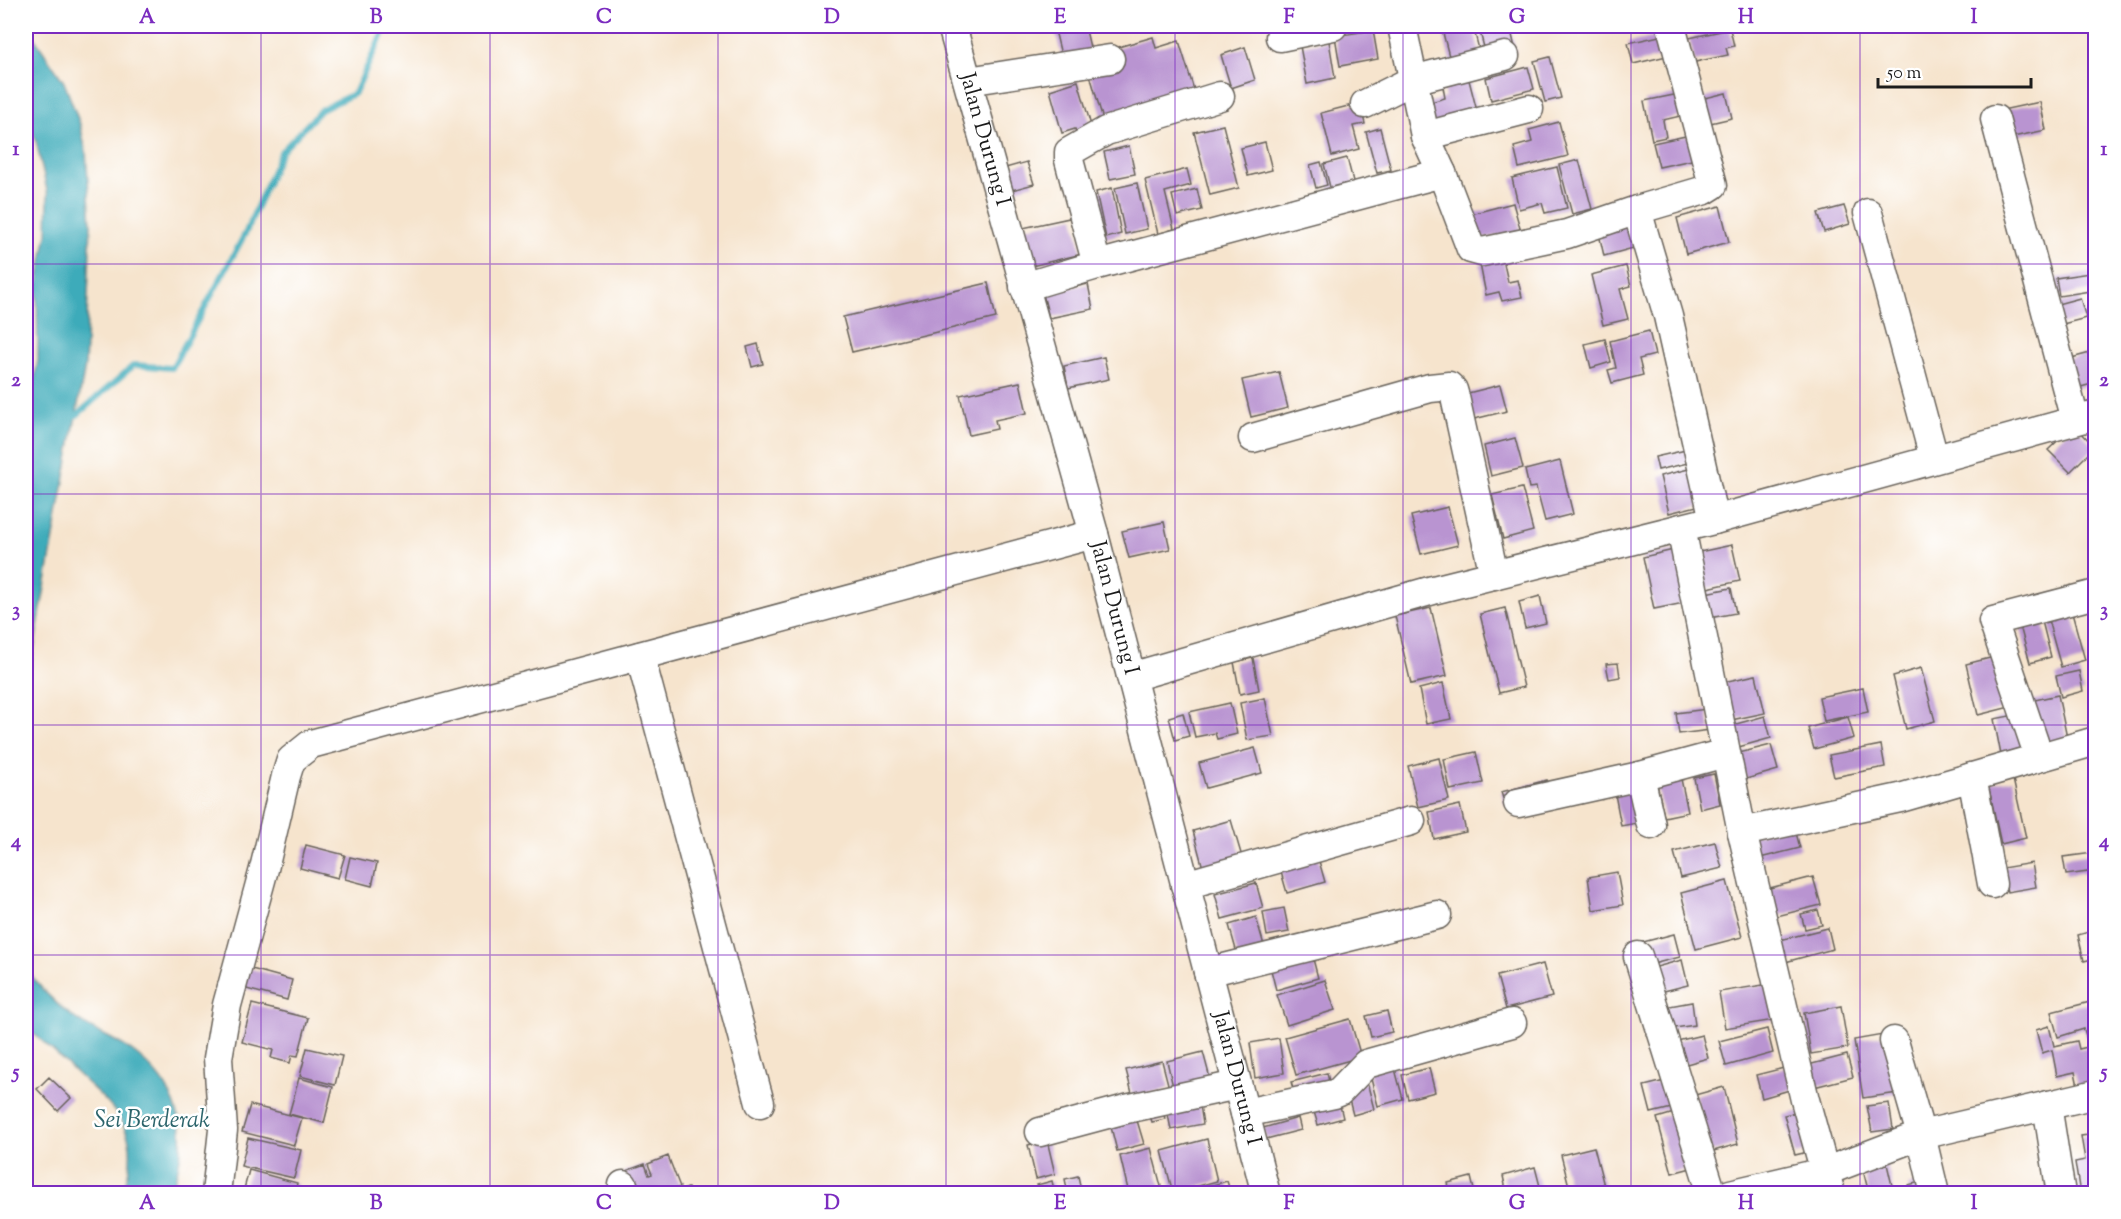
<svg xmlns="http://www.w3.org/2000/svg" width="2121" height="1219" viewBox="0 0 2121 1219" font-family="'Sorts Mill Goudy',serif">
<rect width="100%" height="100%" fill="#fff"/>
<filter id="ink" filterUnits="userSpaceOnUse"><feTurbulence type="fractalNoise" baseFrequency=".0167" numOctaves="2"/><feDisplacementMap in="SourceGraphic" scale="12" xChannelSelector="R" yChannelSelector="G"/><feConvolveMatrix kernelMatrix="1 2 1 2 8 2 1 2 1" color-interpolation-filters="sRGB"/></filter>
<filter id="wash" filterUnits="userSpaceOnUse"><feTurbulence type="fractalNoise" baseFrequency=".008" numOctaves="4" result="noise"/><feDisplacementMap in="SourceGraphic" scale="24" xChannelSelector="R" yChannelSelector="G"/><feGaussianBlur stdDeviation="1.35" result="paint"/><feColorMatrix in="noise" values="0 0 0 0 0 0 0 0 0 0 0 0 0 0 0 0 0 1.4 0 .05"/><feComposite in="paint" operator="in"/></filter>
<g filter="url(#wash)">
<rect width="100%" height="100%" fill="#f6e4cd"/>
<path fill="#3cabba" stroke="#2c646b" stroke-width="1.5" d="M 26,26 L 64,82 L 80,124 L 86,151 L 91,224 L 85,366 L 26,692 L 26,427 L 38,360 L 37,288 L 47,234 L 48,195 L 36,141 L 26,114 Z
M 26,968 C 38,986 56,1004 73,1017 C 91,1030 111,1037 129,1049 C 180,1086 194,1135 170,1193 L 122,1193 C 142,1142 125,1117 87,1083 C 71,1068 55,1053 39,1038 L 26,1029 Z"/>
<g fill="none" stroke-linecap="round" stroke-linejoin="round">
<path stroke="#3cabba" stroke-width="6" d="M 70,417 L 77,415 L 134,365 L 172,368 L 246,232 L 281,152 L 321,110 L 355,93 L 386,26"/>
</g>
<g id="blocks">
<path fill="#b994d1" d="M 1054,26 L 1085,26 L 1092,56 L 1063,63 Z
M 1473,26 L 1482,61 L 1452,68 L 1443,33 Z
M 1490,26 L 1510,26 L 1516,52 L 1487,59 L 1479,28 Z
M 1730,29 L 1734,46 L 1726,48 L 1728,55 L 1695,62 L 1689,38 Z
M 1373,30 L 1378,59 L 1340,66 L 1335,36 Z
M 1673,33 L 1671,55 L 1633,64 L 1628,43 Z
M 1153,37 L 1156,48 L 1179,41 L 1195,93 L 1106,130 L 1088,68 L 1115,48 Z
M 1329,41 L 1335,78 L 1307,84 L 1300,46 Z
M 1245,47 L 1255,80 L 1231,88 L 1221,55 Z
M 1550,57 L 1561,98 L 1545,102 L 1534,61 Z
M 1528,67 L 1534,89 L 1491,100 L 1486,78 Z
M 1469,80 L 1479,119 L 1431,131 L 1424,104 L 1445,98 L 1443,87 Z
M 1078,81 L 1094,136 L 1079,141 L 1075,129 L 1062,133 L 1050,90 Z
M 1684,93 L 1689,114 L 1663,120 L 1666,137 L 1652,140 L 1644,101 Z
M 1726,93 L 1732,118 L 1706,124 L 1701,99 Z
M 2040,102 L 2046,130 L 2008,138 L 2002,110 Z
M 1360,103 L 1365,124 L 1353,126 L 1359,149 L 1332,156 L 1321,113 Z
M 1559,122 L 1568,156 L 1519,168 L 1514,147 L 1532,142 L 1529,130 Z
M 1223,125 L 1239,188 L 1210,195 L 1194,132 Z
M 1380,128 L 1391,170 L 1377,173 L 1366,132 Z
M 1695,134 L 1701,158 L 1659,167 L 1653,143 Z
M 1265,142 L 1272,170 L 1248,176 L 1241,148 Z
M 1129,146 L 1135,174 L 1110,179 L 1104,152 Z
M 1347,158 L 1354,185 L 1331,191 L 1324,164 Z
M 1579,160 L 1592,209 L 1572,214 L 1559,165 Z
M 1027,162 L 1034,184 L 1008,191 L 1002,169 Z
M 1321,162 L 1327,185 L 1316,188 L 1310,165 Z
M 1557,167 L 1567,208 L 1545,213 L 1542,203 L 1519,209 L 1512,178 Z
M 1187,169 L 1191,185 L 1165,192 L 1174,229 L 1158,234 L 1145,180 Z
M 1137,183 L 1147,229 L 1125,234 L 1115,188 Z
M 1112,188 L 1121,234 L 1106,238 L 1096,192 Z
M 1197,189 L 1202,210 L 1177,216 L 1172,195 Z
M 1513,203 L 1521,232 L 1474,240 L 1467,215 Z
M 1720,206 L 1729,242 L 1686,254 L 1677,218 Z
M 1844,206 L 1850,224 L 1824,232 L 1818,213 Z
M 1074,217 L 1082,254 L 1027,267 L 1018,229 Z
M 1597,225 L 1632,227 L 1637,247 L 1604,256 Z
M 1503,259 L 1508,282 L 1518,280 L 1522,297 L 1502,301 L 1499,292 L 1486,295 L 1480,264 Z
M 1626,266 L 1631,286 L 1620,289 L 1628,319 L 1603,325 L 1591,275 Z
M 2096,272 L 2096,290 L 2059,296 L 2056,278 Z
M 988,283 L 996,318 L 852,352 L 843,317 Z
M 1088,284 L 1093,309 L 1049,318 L 1043,294 Z
M 2080,298 L 2086,318 L 2055,326 L 2050,306 Z
M 1649,331 L 1655,355 L 1639,359 L 1643,375 L 1612,383 L 1608,370 L 1616,368 L 1610,341 Z
M 1605,339 L 1611,362 L 1591,368 L 1585,344 Z
M 758,344 L 763,364 L 752,367 L 747,347 Z
M 2090,353 L 2096,374 L 2096,383 L 2073,389 L 2064,360 Z
M 1104,357 L 1109,379 L 1068,388 L 1064,366 Z
M 1279,372 L 1288,408 L 1251,417 L 1242,380 Z
M 1020,382 L 1027,413 L 995,420 L 997,429 L 969,435 L 960,395 Z
M 1500,385 L 1507,411 L 1474,419 L 1468,393 Z
M 2074,425 L 2095,447 L 2070,472 L 2048,450 Z
M 1515,438 L 1523,468 L 1491,476 L 1484,446 Z
M 1686,450 L 1688,463 L 1658,470 L 1655,457 Z
M 1560,461 L 1573,514 L 1545,521 L 1536,487 L 1529,488 L 1525,470 Z
M 1693,468 L 1701,505 L 1669,513 L 1660,476 Z
M 1522,488 L 1533,531 L 1503,539 L 1492,495 Z
M 1448,507 L 1458,545 L 1421,554 L 1411,516 Z
M 1164,522 L 1170,549 L 1129,558 L 1122,531 Z
M 1732,545 L 1740,581 L 1698,590 L 1690,554 Z
M 1678,549 L 1689,602 L 1654,609 L 1643,557 Z
M 1731,588 L 1736,613 L 1704,619 L 1700,594 Z
M 1540,596 L 1546,623 L 1525,628 L 1519,602 Z
M 1431,608 L 1447,676 L 1411,684 L 1395,616 Z
M 1505,608 L 1524,687 L 1499,693 L 1480,614 Z
M 2072,613 L 2085,660 L 2061,667 L 2048,620 Z
M 2042,621 L 2051,657 L 2030,663 L 2020,626 Z
M 1998,656 L 2010,707 L 1978,715 L 1966,664 Z
M 1253,658 L 1259,690 L 1240,694 L 1234,662 Z
M 1618,663 L 1620,677 L 1609,679 L 1606,664 Z
M 1921,668 L 1935,721 L 1906,729 L 1893,676 Z
M 2079,671 L 2083,691 L 2061,697 L 2056,676 Z
M 1756,675 L 1765,713 L 1731,720 L 1723,682 Z
M 1443,683 L 1451,719 L 1426,724 L 1419,689 Z
M 1863,688 L 1868,712 L 1824,721 L 1819,697 Z
M 2058,695 L 2067,738 L 2039,744 L 2030,701 Z
M 1265,698 L 1273,736 L 1247,740 L 1240,703 Z
M 1230,703 L 1237,734 L 1217,739 L 1215,733 L 1195,737 L 1189,712 Z
M 1707,709 L 1710,730 L 1679,734 L 1676,713 Z
M 1183,713 L 1189,736 L 1175,740 L 1169,717 Z
M 2020,714 L 2028,749 L 2001,755 L 1994,719 Z
M 1765,716 L 1771,738 L 1735,748 L 1729,726 Z
M 1848,717 L 1854,738 L 1814,749 L 1808,728 Z
M 1771,745 L 1778,770 L 1746,779 L 1739,753 Z
M 1881,745 L 1885,767 L 1834,777 L 1829,755 Z
M 1255,748 L 1262,773 L 1206,788 L 1199,763 Z
M 1476,752 L 1483,783 L 1450,790 L 1444,759 Z
M 1439,758 L 1449,800 L 1418,807 L 1408,766 Z
M 1714,774 L 1720,804 L 1700,809 L 1694,778 Z
M 1681,779 L 1688,812 L 1664,817 L 1657,784 Z
M 2013,779 L 2026,838 L 2001,844 L 1988,784 Z
M 1547,780 L 1550,793 L 1505,805 L 1501,792 Z
M 1641,789 L 1648,821 L 1621,826 L 1615,794 Z
M 1460,805 L 1466,832 L 1434,839 L 1429,812 Z
M 1231,820 L 1242,857 L 1203,868 L 1193,831 Z
M 1794,825 L 1800,848 L 1756,859 L 1751,836 Z
M 1715,842 L 1722,868 L 1681,878 L 1674,852 Z
M 306,845 L 345,855 L 338,878 L 300,868 Z
M 2093,853 L 2095,871 L 2066,875 L 2063,857 Z
M 1317,854 L 1325,882 L 1287,893 L 1279,865 Z
M 350,857 L 377,863 L 372,886 L 345,879 Z
M 2032,863 L 2036,887 L 2007,892 L 2002,868 Z
M 1617,872 L 1623,905 L 1593,910 L 1588,877 Z
M 1813,877 L 1821,905 L 1769,918 L 1762,890 Z
M 1727,881 L 1742,937 L 1696,949 L 1681,893 Z
M 1256,883 L 1263,908 L 1222,919 L 1215,894 Z
M 1284,908 L 1289,932 L 1267,936 L 1263,912 Z
M 1818,910 L 1822,925 L 1805,929 L 1801,914 Z
M 1256,917 L 1265,949 L 1238,957 L 1229,925 Z
M 1828,928 L 1833,949 L 1778,964 L 1772,942 Z
M 2096,930 L 2096,958 L 2084,961 L 2078,935 Z
M 1674,934 L 1680,957 L 1649,965 L 1643,942 Z
M 1312,955 L 1318,978 L 1276,990 L 1270,966 Z
M 1682,960 L 1688,985 L 1656,993 L 1649,969 Z
M 1543,964 L 1552,997 L 1506,1009 L 1497,976 Z
M 248,968 L 292,980 L 287,1000 L 243,988 Z
M 1325,980 L 1335,1010 L 1287,1025 L 1277,995 Z
M 1769,984 L 1775,1020 L 1725,1028 L 1719,992 Z
M 1692,1002 L 1695,1025 L 1668,1029 L 1664,1007 Z
M 2090,1002 L 2096,1022 L 2096,1037 L 2087,1039 L 2084,1029 L 2058,1037 L 2051,1012 Z
M 252,1004 L 308,1018 L 298,1056 L 292,1055 L 290,1063 L 271,1058 L 273,1050 L 242,1042 Z
M 1841,1006 L 1848,1048 L 1811,1054 L 1804,1013 Z
M 1387,1011 L 1392,1032 L 1371,1037 L 1366,1016 Z
M 1350,1019 L 1361,1057 L 1296,1075 L 1285,1037 Z
M 2049,1026 L 2054,1046 L 2077,1041 L 2079,1049 L 2096,1045 L 2096,1082 L 2078,1086 L 2075,1072 L 2057,1076 L 2052,1050 L 2042,1053 L 2036,1030 Z
M 1767,1029 L 1773,1053 L 1726,1066 L 1719,1041 Z
M 1888,1034 L 1898,1093 L 1863,1098 L 1854,1040 Z
M 1702,1035 L 1708,1058 L 1683,1065 L 1677,1041 Z
M 1279,1038 L 1284,1073 L 1255,1078 L 1250,1043 Z
M 307,1048 L 342,1056 L 335,1085 L 300,1076 Z
M 1203,1052 L 1211,1082 L 1174,1091 L 1167,1061 Z
M 1847,1055 L 1853,1077 L 1814,1087 L 1808,1065 Z
M 1162,1061 L 1169,1088 L 1133,1097 L 1126,1070 Z
M 1394,1065 L 1403,1099 L 1378,1106 L 1369,1071 Z
M 1788,1067 L 1793,1089 L 1762,1098 L 1756,1075 Z
M 1429,1068 L 1435,1092 L 1408,1099 L 1402,1075 Z
M 1327,1073 L 1331,1090 L 1296,1099 L 1291,1082 Z
M 49,1077 L 71,1098 L 58,1111 L 37,1089 Z
M 299,1078 L 333,1087 L 324,1123 L 289,1114 Z
M 1673,1079 L 1680,1106 L 1651,1113 L 1644,1086 Z
M 1367,1082 L 1374,1109 L 1353,1115 L 1346,1088 Z
M 1724,1087 L 1738,1144 L 1710,1152 L 1695,1095 Z
M 1338,1097 L 1343,1118 L 1318,1125 L 1312,1105 Z
M 1199,1099 L 1203,1124 L 1171,1130 L 1166,1104 Z
M 1889,1103 L 1893,1129 L 1872,1132 L 1867,1106 Z
M 250,1105 L 302,1118 L 294,1145 L 242,1132 Z
M 1162,1106 L 1165,1119 L 1152,1122 L 1148,1109 Z
M 1684,1110 L 1699,1166 L 1672,1173 L 1657,1118 Z
M 1801,1111 L 1812,1151 L 1795,1155 L 1784,1115 Z
M 1136,1117 L 1144,1144 L 1117,1151 L 1110,1123 Z
M 1298,1118 L 1301,1130 L 1266,1139 L 1263,1128 Z
M 2096,1134 L 2096,1194 L 2080,1194 L 2075,1162 L 2085,1160 L 2081,1136 Z
M 248,1138 L 301,1150 L 294,1178 L 241,1166 Z
M 1207,1139 L 1217,1181 L 1173,1193 L 1162,1151 Z
M 1047,1140 L 1055,1174 L 1036,1179 L 1028,1145 Z
M 1594,1147 L 1604,1186 L 1571,1194 L 1561,1155 Z
M 1151,1148 L 1162,1190 L 1150,1194 L 1129,1194 L 1120,1156 Z
M 668,1156 L 680,1187 L 662,1194 L 631,1194 L 623,1172 L 645,1164 L 649,1175 L 652,1174 L 648,1164 Z
M 1887,1164 L 1894,1194 L 1869,1194 L 1863,1170 Z
M 1535,1167 L 1542,1194 L 1507,1194 L 1503,1176 Z
M 249,1170 L 297,1183 L 295,1194 L 243,1193 Z
M 1078,1176 L 1082,1194 L 1068,1194 L 1065,1179 Z
M 1471,1177 L 1475,1194 L 1451,1194 L 1448,1183 Z
M 1929,1180 L 1933,1194 L 1910,1194 L 1908,1185 Z
M 1052,1181 L 1055,1194 L 1039,1194 L 1037,1185 Z
M 1227,1181 L 1231,1194 L 1185,1194 L 1185,1193 Z
M 688,1188 L 691,1194 L 675,1194 L 675,1193 Z
M 1864,1189 L 1865,1194 L 1849,1194 L 1848,1192 Z"/>
</g>
</g>
<g filter="url(#ink)">
<use href="#blocks" fill-opacity="0" stroke="#68625a" stroke-width="1.5"/>
<g fill="none" stroke-linecap="round" stroke-linejoin="round">
<g stroke="#68625a" stroke-width="31">
<g id="minor">
<path id="s1" d="M 952,26 L 1094,534 L 1266,1194"/>
<path d="M 1402,26 L 1425,136 L 1442,173 L 1471,249 L 1482,252 L 1567,234 L 1637,210 L 1668,316 L 1714,520"/>
<path d="M 1280,37 L 1333,26"/>
<path d="M 968,81 L 1110,59"/>
<path d="M 1365,104 L 1413,80 L 1505,56"/>
<path d="M 1995,119 L 2075,420"/>
<path d="M 1425,136 L 1529,109"/>
<path d="M 1637,210 L 1705,190 L 1713,185 L 1671,26"/>
<path d="M 1868,213 L 1934,458"/>
<path d="M 1097,265 L 1069,160 L 1069,152 L 1106,131 L 1220,96"/>
<path d="M 1024,287 L 1097,265 L 1442,173"/>
<path d="M 1253,438 L 1430,388 L 1449,386 L 1453,390 L 1455,397 L 1494,575"/>
<path d="M 1681,528 L 1742,832 L 1805,1100 L 1831,1194"/>
<path d="M 640,656 L 760,1103"/>
<path d="M 1131,677 L 1433,590 L 1714,520 L 2096,415"/>
<path d="M 2039,757 L 1993,621 L 2096,594"/>
<path d="M 1640,776 L 1651,825"/>
<path d="M 1972,777 L 1992,884"/>
<path d="M 1518,803 L 1640,776 L 1725,753"/>
<path d="M 1742,832 L 1900,798 L 2096,741"/>
<path d="M 1185,885 L 1411,821"/>
<path d="M 1638,956 L 1712,1194"/>
<path d="M 1208,972 L 1437,915"/>
<path d="M 1894,1041 L 1921,1135 L 1935,1194"/>
<path d="M 2047,1105 L 2061,1194"/>
<path d="M 1245,1113 L 1334,1094 L 1339,1092 L 1366,1064 L 1512,1023"/>
<path d="M 1040,1132 L 1126,1109 L 1237,1085"/>
<path d="M 623,1185 L 626,1194"/>
<path d="M 216,1194 L 223,1130 L 218,1058 L 227,1005 L 264,869 L 286,776 L 291,760 L 311,744 L 1094,534"/>
<path d="M 1730,1194 L 1824,1172 L 1921,1135 L 2096,1094"/>
</g>
</g>
<use href="#minor" stroke="#fff" stroke-width="28"/>
</g>
</g>
<path fill="none" stroke="#7b2cbf" stroke-width="1.5" stroke-opacity="0.55" d="M 261,26 L 261,1194M 490,26 L 490,1194M 718,26 L 718,1194M 946,26 L 946,1194M 1175,26 L 1175,1194M 1403,26 L 1403,1194M 1631,26 L 1631,1194M 1860,26 L 1860,1194M 26,264 L 2096,264M 26,494 L 2096,494M 26,725 L 2096,725M 26,955 L 2096,955"/>
<g text-anchor="middle" dominant-baseline="central" stroke-width="5" stroke-linejoin="round" paint-order="stroke">
<g font-size="22" fill="#1c1c1c" stroke="#fff">
<text stroke="none"><textPath href="#s1" startOffset="118">Jalan Durung I</textPath></text>
<text stroke="none"><textPath href="#s1" startOffset="604">Jalan Durung I</textPath></text>
<text stroke="none"><textPath href="#s1" startOffset="1090">Jalan Durung I</textPath></text>
</g>
<g font-size="24" font-style="italic" fill="#2c646b" stroke="#fff">
<text x="152" y="1121">Sei Berderak</text>
</g>
</g>
<rect width="2121" height="1219" fill="none" stroke="#fff" stroke-width="66"/>
<path d="M1878 78v9h153v-9" fill="none" stroke="#1c1c1c" stroke-width="3"/>
<text x="1887" y="78" font-size="18" fill="#1c1c1c" stroke="#ffffff" stroke-width="4.5" paint-order="stroke">50 m</text>
<rect x="33" y="33" width="2055" height="1153" fill="none" stroke="#7b2cbf" stroke-width="2"/>
<g font-size="20" text-anchor="middle" font-weight="bold" fill="#7b2cbf">
<text x="147" y="23">A</text>
<text x="376" y="23">B</text>
<text x="604" y="23">C</text>
<text x="832" y="23">D</text>
<text x="1060" y="23">E</text>
<text x="1289" y="23">F</text>
<text x="1517" y="23">G</text>
<text x="1746" y="23">H</text>
<text x="1974" y="23">I</text>
<text x="16" y="155">1</text>
<text x="2104" y="155">1</text>
<text x="16" y="386">2</text>
<text x="2104" y="386">2</text>
<text x="16" y="616">3</text>
<text x="2104" y="616">3</text>
<text x="16" y="847">4</text>
<text x="2104" y="847">4</text>
<text x="16" y="1078">5</text>
<text x="2104" y="1078">5</text>
<text x="147" y="1209">A</text>
<text x="376" y="1209">B</text>
<text x="604" y="1209">C</text>
<text x="832" y="1209">D</text>
<text x="1060" y="1209">E</text>
<text x="1289" y="1209">F</text>
<text x="1517" y="1209">G</text>
<text x="1746" y="1209">H</text>
<text x="1974" y="1209">I</text>
</g>
</svg>
